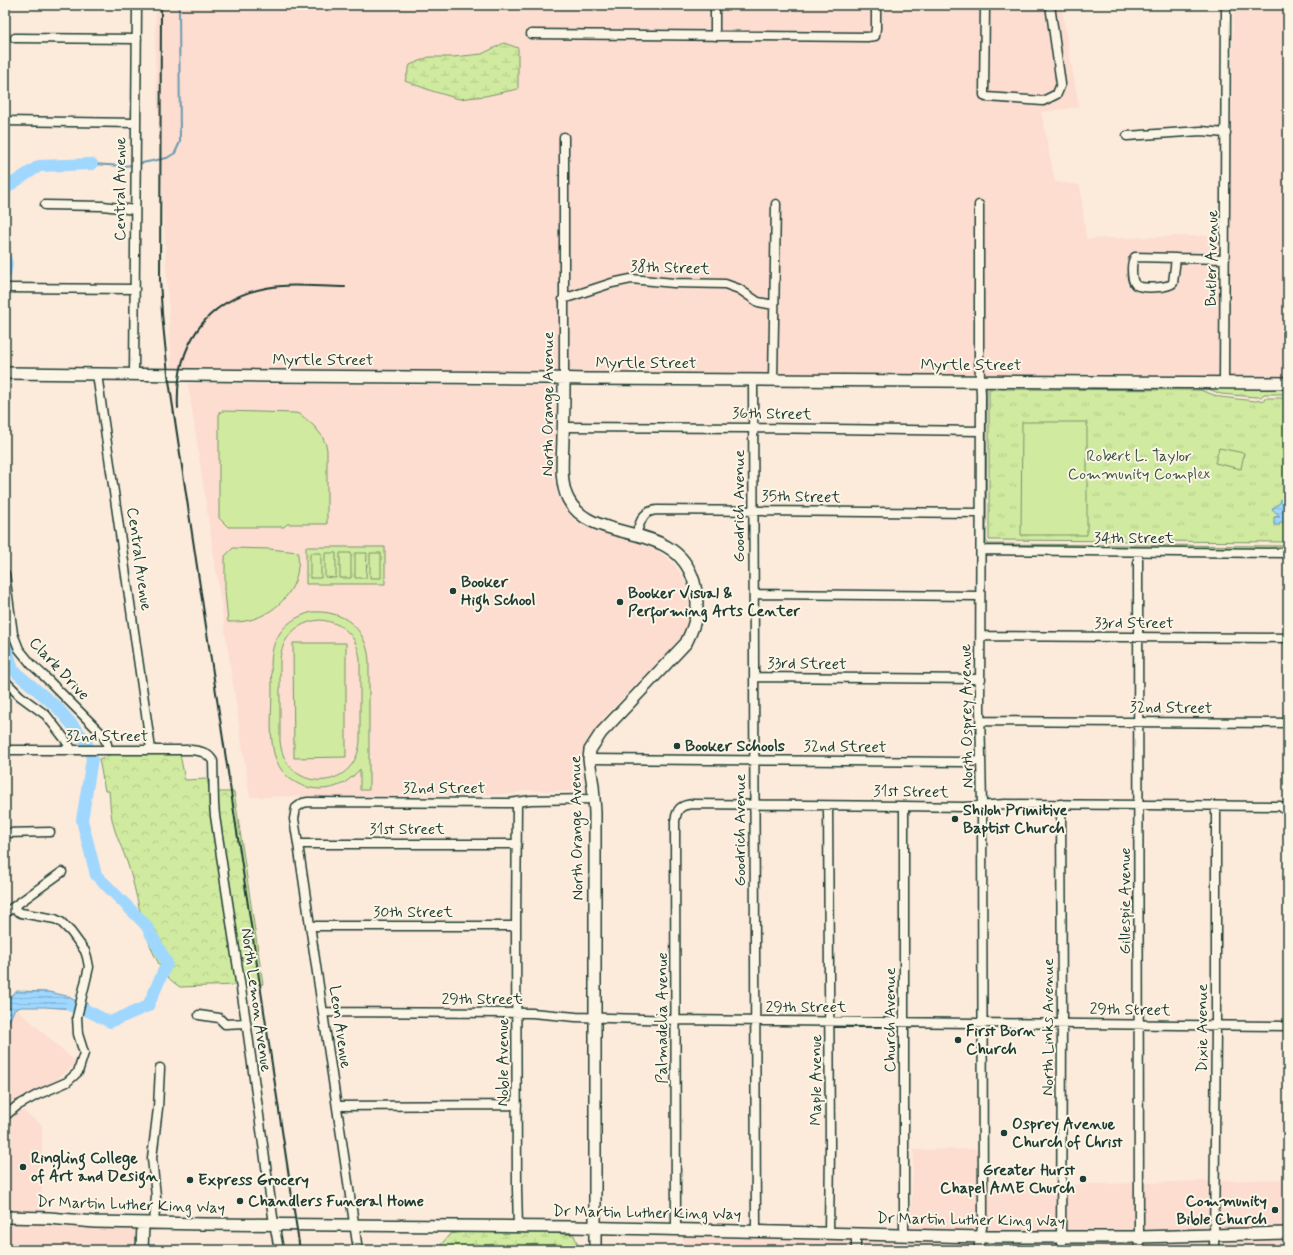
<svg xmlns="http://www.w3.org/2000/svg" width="1293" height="1255" viewBox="0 0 1293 1255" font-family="Mynerve,sans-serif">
<defs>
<pattern id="forest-crowns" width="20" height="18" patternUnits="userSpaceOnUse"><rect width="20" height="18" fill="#d0eaa0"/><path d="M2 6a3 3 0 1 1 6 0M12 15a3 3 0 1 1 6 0" fill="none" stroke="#b2ca8a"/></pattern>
<pattern id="wetland-marsh" width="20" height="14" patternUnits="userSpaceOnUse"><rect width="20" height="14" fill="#d0eaa0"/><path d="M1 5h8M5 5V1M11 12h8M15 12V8" fill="none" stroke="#b2ca8a"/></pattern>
<pattern id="park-tufts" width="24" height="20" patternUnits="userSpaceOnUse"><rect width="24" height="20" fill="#d0eaa0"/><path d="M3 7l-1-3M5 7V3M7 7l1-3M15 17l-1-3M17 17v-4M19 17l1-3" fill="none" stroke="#b2ca8a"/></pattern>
<pattern id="water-rules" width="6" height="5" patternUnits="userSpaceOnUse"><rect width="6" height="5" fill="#9fd7ff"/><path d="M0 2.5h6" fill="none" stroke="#88b9db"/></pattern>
</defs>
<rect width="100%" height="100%" fill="#fceadb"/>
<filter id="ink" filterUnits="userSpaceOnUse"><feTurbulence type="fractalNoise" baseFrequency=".025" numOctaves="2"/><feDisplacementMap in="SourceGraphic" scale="8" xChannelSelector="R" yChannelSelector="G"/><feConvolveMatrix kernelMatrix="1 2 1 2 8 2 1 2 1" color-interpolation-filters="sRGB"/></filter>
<g filter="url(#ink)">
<path fill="#fcddd0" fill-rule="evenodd" d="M 156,5 L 711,5 L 711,32 L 528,30 L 528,38 L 867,41 L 875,40 L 880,5 L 981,5 L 981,98 L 986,101 L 1043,105 L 1052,102 L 1059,98 L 1063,91 L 1064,83 L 1053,5 L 1061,5 L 1079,107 L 1041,112 L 1055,182 L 1080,185 L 1086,239 L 1222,235 L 1222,255 L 1166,253 L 1135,253 L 1129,279 L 1160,291 L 1168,290 L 1172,289 L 1176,285 L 1179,262 L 1222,263 L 1221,379 L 983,377 L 982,358 L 983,291 L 982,201 L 975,201 L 976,291 L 975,358 L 976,377 L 777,376 L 780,200 L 773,199 L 770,376 L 568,375 L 567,133 L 560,133 L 561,374 L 172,371 L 155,60 ZM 504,43 L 518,49 L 518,89 L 459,99 L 432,91 L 405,81 L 429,57 L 453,57 L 482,54 Z
M 718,5 L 873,5 L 872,32 L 866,33 L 718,32 Z
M 988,5 L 1046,5 L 1057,83 L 1055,91 L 1043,97 L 988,93 Z
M 1234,5 L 1288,5 L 1288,379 L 1228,379 L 1230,182 Z
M 188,383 L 555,386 L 555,444 L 554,478 L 559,499 L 571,517 L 583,526 L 656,549 L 675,565 L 685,580 L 689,602 L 688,619 L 683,634 L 668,651 L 603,718 L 584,745 L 579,760 L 586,792 L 525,790 L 513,794 L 250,797 Z
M 17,1009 L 77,1063 L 20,1109 L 42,1125 L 42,1208 L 57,1227 L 135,1229 L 136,1250 L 5,1250 L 5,1017 Z
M 980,1149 L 980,1222 L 978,1233 L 908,1230 L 908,1229 L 910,1229 L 914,1150 Z
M 1287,1179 L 1287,1229 L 1218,1230 L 1218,1181 Z
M 1211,1181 L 1211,1230 L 1143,1233 L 1143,1183 Z
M 1136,1183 L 1136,1233 L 1065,1233 L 1065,1185 Z
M 1058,1185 L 1058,1233 L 986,1233 L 987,1222 L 987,1187 Z
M 683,1234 L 853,1238 L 853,1250 L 682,1250 Z
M 1288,1237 L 1288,1250 L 1217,1250 L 1218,1238 Z
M 860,1238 L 976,1241 L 974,1250 L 860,1250 Z
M 1210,1238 L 1210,1250 L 1143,1250 L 1143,1241 Z
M 1103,1241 L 1136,1241 L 1135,1250 L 1103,1250 Z"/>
<path fill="url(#forest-crowns)" stroke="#78946a" d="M 112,754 L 180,754 L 185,780 L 207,779 L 210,792 L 237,985 L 180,987 C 176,984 171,981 168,977 C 143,947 140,901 128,865 C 123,849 115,835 112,819 C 110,810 110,800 109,791 L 105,791 L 99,759 Z
M 217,792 L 234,792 L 263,984 L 244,985 L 219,816 Z"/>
<path fill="url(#wetland-marsh)" stroke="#78946a" d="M 504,43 L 518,48 L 518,89 L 485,96 L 459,99 L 432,91 L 405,81 L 410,65 L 429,57 L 453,57 L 482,54 Z
M 473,1231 L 529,1231 L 574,1235 L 579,1248 L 578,1250 L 440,1250 L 439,1247 L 450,1234 Z"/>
<path fill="url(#park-tufts)" stroke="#78946a" d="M 984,386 L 987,386 L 986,540 L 988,544 L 1288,546 L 1288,549 L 985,546 Z
M 1201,386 L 1288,387 L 1288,394 L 1264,394 L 1261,397 L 1255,397 L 1221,394 Z
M 989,389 L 1200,390 L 1220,397 L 1255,401 L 1265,400 L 1264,398 L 1288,398 L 1288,542 L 989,540 Z
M 306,547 L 385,547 L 385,584 L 306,584 Z"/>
<path fill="#d0eaa0" stroke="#78946a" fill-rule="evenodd" d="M 222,411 L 295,413 L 300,414 L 314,426 L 322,436 L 326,445 L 327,450 L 327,524 L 287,524 L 284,527 L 228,527 L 219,518 L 219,413 Z
M 1022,422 L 1087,422 L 1087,535 L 1021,535 Z
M 1219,448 L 1244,453 L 1241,469 L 1215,463 Z
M 233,548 L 270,549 L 298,552 C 298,557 299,562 298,567 C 296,593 274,614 250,620 C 243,622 236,622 228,622 L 225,591 L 225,556 Z
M 310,553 L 321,553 L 321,578 L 310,578 Z
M 325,553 L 336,553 L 336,578 L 325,577 Z
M 340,553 L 351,553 L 351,578 L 340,578 Z
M 355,553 L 367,553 L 366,578 L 355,578 Z
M 370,553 L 381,553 L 381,578 L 370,578 Z
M 312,612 C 344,610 366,628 369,660 L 369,790 L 360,790 L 360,769 C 355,775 350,779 344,783 C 320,796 288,787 277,762 C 268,743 272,710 272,689 C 272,677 270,665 272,653 C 273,648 274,643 277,638 C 284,624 297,616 312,612 ZM 320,620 C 343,622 358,637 360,660 L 360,741 C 356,793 285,794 280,741 L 280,660 C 282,637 297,622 320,620 Z
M 293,643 L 346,643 L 346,757 L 294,758 Z"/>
<path fill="url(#water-rules)" stroke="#6c99ae" d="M 1284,498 L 1286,501 L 1285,503 L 1288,510 L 1288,522 L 1280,522 L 1279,525 L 1274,525 L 1274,517 L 1280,516 L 1272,509 L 1280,503 L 1281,499 Z
M 17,991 L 49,992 L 67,996 L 74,1000 L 88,1004 L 85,1014 L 73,1009 L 45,1007 L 21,1007 L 14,1010 L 5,1031 L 5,1001 Z"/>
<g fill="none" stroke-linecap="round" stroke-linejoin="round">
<path stroke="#6c99ae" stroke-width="2" d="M 92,164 L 123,166 L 133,165
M 137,164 L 167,158 L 175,153 L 180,142 L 179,5"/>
<path stroke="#9fd7ff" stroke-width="12" d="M 5,192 L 7,187 L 39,166 L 92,164
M 5,258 L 7,264 L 5,274
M 5,641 L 13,670 L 57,707 L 85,740 L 87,744
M 71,1006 L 84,1009 L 110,1022 L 148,1006 L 167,963 L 146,925 L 96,875 L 82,820 L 92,759 L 91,755"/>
<g stroke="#1f3d34" stroke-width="11">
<path id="street" d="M 985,5 L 984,95 L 986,97 L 1043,101 L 1057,94 L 1061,84 L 1050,5
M 531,34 L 867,37 L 875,36 L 876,28 L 876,5
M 715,36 L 715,5
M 15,38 L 137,39
M 5,121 L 136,123
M 1127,136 L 1201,131 L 1226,133
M 564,137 L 564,378
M 45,205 L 103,206 L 135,210
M 1135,257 L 1176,258 L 1173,283 C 1168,288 1142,289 1136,285 C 1132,282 1132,274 1132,269 C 1132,265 1132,261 1135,257 Z
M 1176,258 L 1225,259
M 5,288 L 135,289
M 563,299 L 612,283 L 631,279 L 674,283 L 725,284 L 739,289 L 758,302 L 774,305
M 97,374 L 151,749
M 134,374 L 137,5
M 753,379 L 756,1232
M 773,380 L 776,204
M 1224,383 L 1226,5
M 563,427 L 753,428 L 981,431
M 636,534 C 641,521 642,511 657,510 L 980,513
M 981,550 L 1288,553
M 1138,552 L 1139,1250
M 5,574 L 13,634 L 19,649 L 32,665 L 43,675 L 103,735 L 107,744 L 108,750
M 754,594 L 980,596
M 981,636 L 1288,638
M 754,677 L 981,679
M 5,681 L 20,696 L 46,715 L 64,738 L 72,750
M 981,721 L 1288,723
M 5,750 L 191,750 C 201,751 207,752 213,761 L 214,804 L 215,816 L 248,1035 L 273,1217 L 279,1250
M 589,759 L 964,762 L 981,761
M 517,802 L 516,926 L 517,1188 L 518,1227
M 1061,804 L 1062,1023 L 1061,1250
M 828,806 L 830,1145 L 829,1233
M 904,806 L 904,1234
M 5,833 L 50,832
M 298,844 L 517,844
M 5,913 L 62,872
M 310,926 L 516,926
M 323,1012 L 532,1013 L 576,1017 L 676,1020 L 1288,1026
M 199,1015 L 219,1018 L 225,1024 L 246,1023
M 337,1106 L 517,1105
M 5,1116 L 17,1106 L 37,1095 L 67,1082 L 78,1072 L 84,1053 L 78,1034 L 77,1017 L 89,967 L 87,957 L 85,951 L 71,932 L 61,922 L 55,919 L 21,913 L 12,908
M 154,1223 L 156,1196 L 152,1158 L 158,1108 L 160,1068
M 676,1230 L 675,821 C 677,809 680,805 693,804 L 904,806 L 964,807 L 1005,804 L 1280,806 L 1288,812
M 358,1250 L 298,844 L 294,819 L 296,808 L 303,803 L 308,802 L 509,803 L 531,800 L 594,799
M 856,1250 L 856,1234
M 978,1250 L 983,1222 L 982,806 L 980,707 L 981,394 L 979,358 L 979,205
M 1214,1250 L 1216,1025 L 1216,806"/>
</g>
<g stroke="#1f3d34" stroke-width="14">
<path id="secondary" d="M 5,373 L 275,376 L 548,378 L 586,379 L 1288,383
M 564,378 C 564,398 564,417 563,436 C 563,456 559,481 568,499 C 592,546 676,518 694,582 C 700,607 697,621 686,643 L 601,733 L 590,750 L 589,759 L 593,786 L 595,812 L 595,1250
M 5,1217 L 49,1218 L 95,1222 L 204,1224 L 573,1227 L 981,1237 L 1139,1237 L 1288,1233
M 142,1250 L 143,1223"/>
</g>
<use href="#street" stroke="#fcf5e5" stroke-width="8"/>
<use href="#secondary" stroke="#fcf5e5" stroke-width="11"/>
<path stroke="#1f3d34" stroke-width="2" d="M 161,5 L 160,279 L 162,314 L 168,374 L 300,1250
M 178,408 C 175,347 204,300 266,288 C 292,283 319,287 345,287"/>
</g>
</g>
<g fill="#1f3d34" stroke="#fcf5e5" stroke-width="1.5">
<circle cx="453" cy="591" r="4"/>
<circle cx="620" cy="602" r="4"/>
<circle cx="677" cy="746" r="4"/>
<circle cx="955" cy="819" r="4"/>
<circle cx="958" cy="1040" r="4"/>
<circle cx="1004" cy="1133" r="4"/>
<circle cx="23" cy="1167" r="4"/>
<circle cx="1083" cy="1179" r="4"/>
<circle cx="190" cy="1180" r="4"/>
<circle cx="240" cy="1201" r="4"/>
<circle cx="1275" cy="1210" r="4"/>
</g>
<g text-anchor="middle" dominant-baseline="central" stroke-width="4" stroke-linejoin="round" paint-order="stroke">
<g font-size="16" fill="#1f3d34" stroke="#fcf5e5">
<text transform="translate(120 189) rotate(-90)">Central Avenue</text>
<text transform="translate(1212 258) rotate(-89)">Butler Avenue</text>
<text transform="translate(670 268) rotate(2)">38th Street</text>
<text x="323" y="360">Myrtle Street</text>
<text x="646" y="363">Myrtle Street</text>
<text x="971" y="365">Myrtle Street</text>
<text transform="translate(548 404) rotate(-90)">North Orange Avenue</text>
<text transform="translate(772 414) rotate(1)">36th Street</text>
<text transform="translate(801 497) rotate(1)">35th Street</text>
<text transform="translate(739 506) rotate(-90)">Goodrich Avenue</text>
<text x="1134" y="538">34th Street</text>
<text transform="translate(139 559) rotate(82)">Central Avenue</text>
<text x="1134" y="623">33rd Street</text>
<text transform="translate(807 664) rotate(1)">33rd Street</text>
<text transform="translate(59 669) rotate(47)">Clark Drive</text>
<text transform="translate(1171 708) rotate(1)">32nd Street</text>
<text transform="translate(967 716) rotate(-91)">North Osprey Avenue</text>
<text x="107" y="736">32nd Street</text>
<text transform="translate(845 747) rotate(1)">32nd Street</text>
<text x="444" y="788">32nd Street</text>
<text transform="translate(911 792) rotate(1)">31st Street</text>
<text transform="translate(577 828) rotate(-91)">North Orange Avenue</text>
<text x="407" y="829">31st Street</text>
<text transform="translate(740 830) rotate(-90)">Goodrich Avenue</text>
<text transform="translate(1125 901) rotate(-90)">Gillespie Avenue</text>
<text x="413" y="912">30th Street</text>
<text x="482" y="999">29th Street</text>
<text transform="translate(256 1000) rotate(82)">North Lemon Avenue</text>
<text x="806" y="1007">29th Street</text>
<text transform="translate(1130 1010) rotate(1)">29th Street</text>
<text transform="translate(662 1018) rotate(-90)">Palmadelia Avenue</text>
<text transform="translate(890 1020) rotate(-90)">Church Avenue</text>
<text transform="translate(340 1027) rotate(82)">Leon Avenue</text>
<text transform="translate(1048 1027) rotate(-90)">North Links Avenue</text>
<text transform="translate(1202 1028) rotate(-90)">Dixie Avenue</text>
<text transform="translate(503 1062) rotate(-90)">Noble Avenue</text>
<text transform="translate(816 1080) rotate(-90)">Maple Avenue</text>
<text transform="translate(131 1205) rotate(2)">Dr Martin Luther King Way</text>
<text transform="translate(647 1213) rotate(1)">Dr Martin Luther King Way</text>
<text transform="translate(971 1220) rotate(1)">Dr Martin Luther King Way</text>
</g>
<g font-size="16" fill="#3a5744" stroke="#fcf5e5">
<text x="1139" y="456">Robert L. Taylor<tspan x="1139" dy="18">Community Complex</tspan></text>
</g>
<g font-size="16" font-weight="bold" fill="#1f3d34" stroke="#fcf5e5" text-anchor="start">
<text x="461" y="582">Booker<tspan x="461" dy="18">High School</tspan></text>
<text x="628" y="593">Booker Visual &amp;<tspan x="628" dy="18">Performing Arts Center</tspan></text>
<text x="685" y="746">Booker Schools</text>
<text x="963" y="810">Shiloh Primitive<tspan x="963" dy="18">Baptist Church</tspan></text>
<text x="966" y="1031">First Born<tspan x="966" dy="18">Church</tspan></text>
<text x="1012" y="1124">Osprey Avenue<tspan x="1012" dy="18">Church of Christ</tspan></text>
<text x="31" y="1158">Ringling College<tspan x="31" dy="18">of Art and Design</tspan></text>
<text x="1075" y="1170" text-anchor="end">Greater Hurst<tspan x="1075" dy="18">Chapel AME Church</tspan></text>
<text x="198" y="1180">Express Grocery</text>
<text x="248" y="1201">Chandlers Funeral Home</text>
<text x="1267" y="1201" text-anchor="end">Community<tspan x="1267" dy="18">Bible Church</tspan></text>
</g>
</g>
<rect width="1293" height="1255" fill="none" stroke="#fcf5e5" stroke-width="20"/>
<rect x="10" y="10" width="1273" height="1235" fill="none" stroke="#1f3d34" stroke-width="1.5" filter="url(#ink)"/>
</svg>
